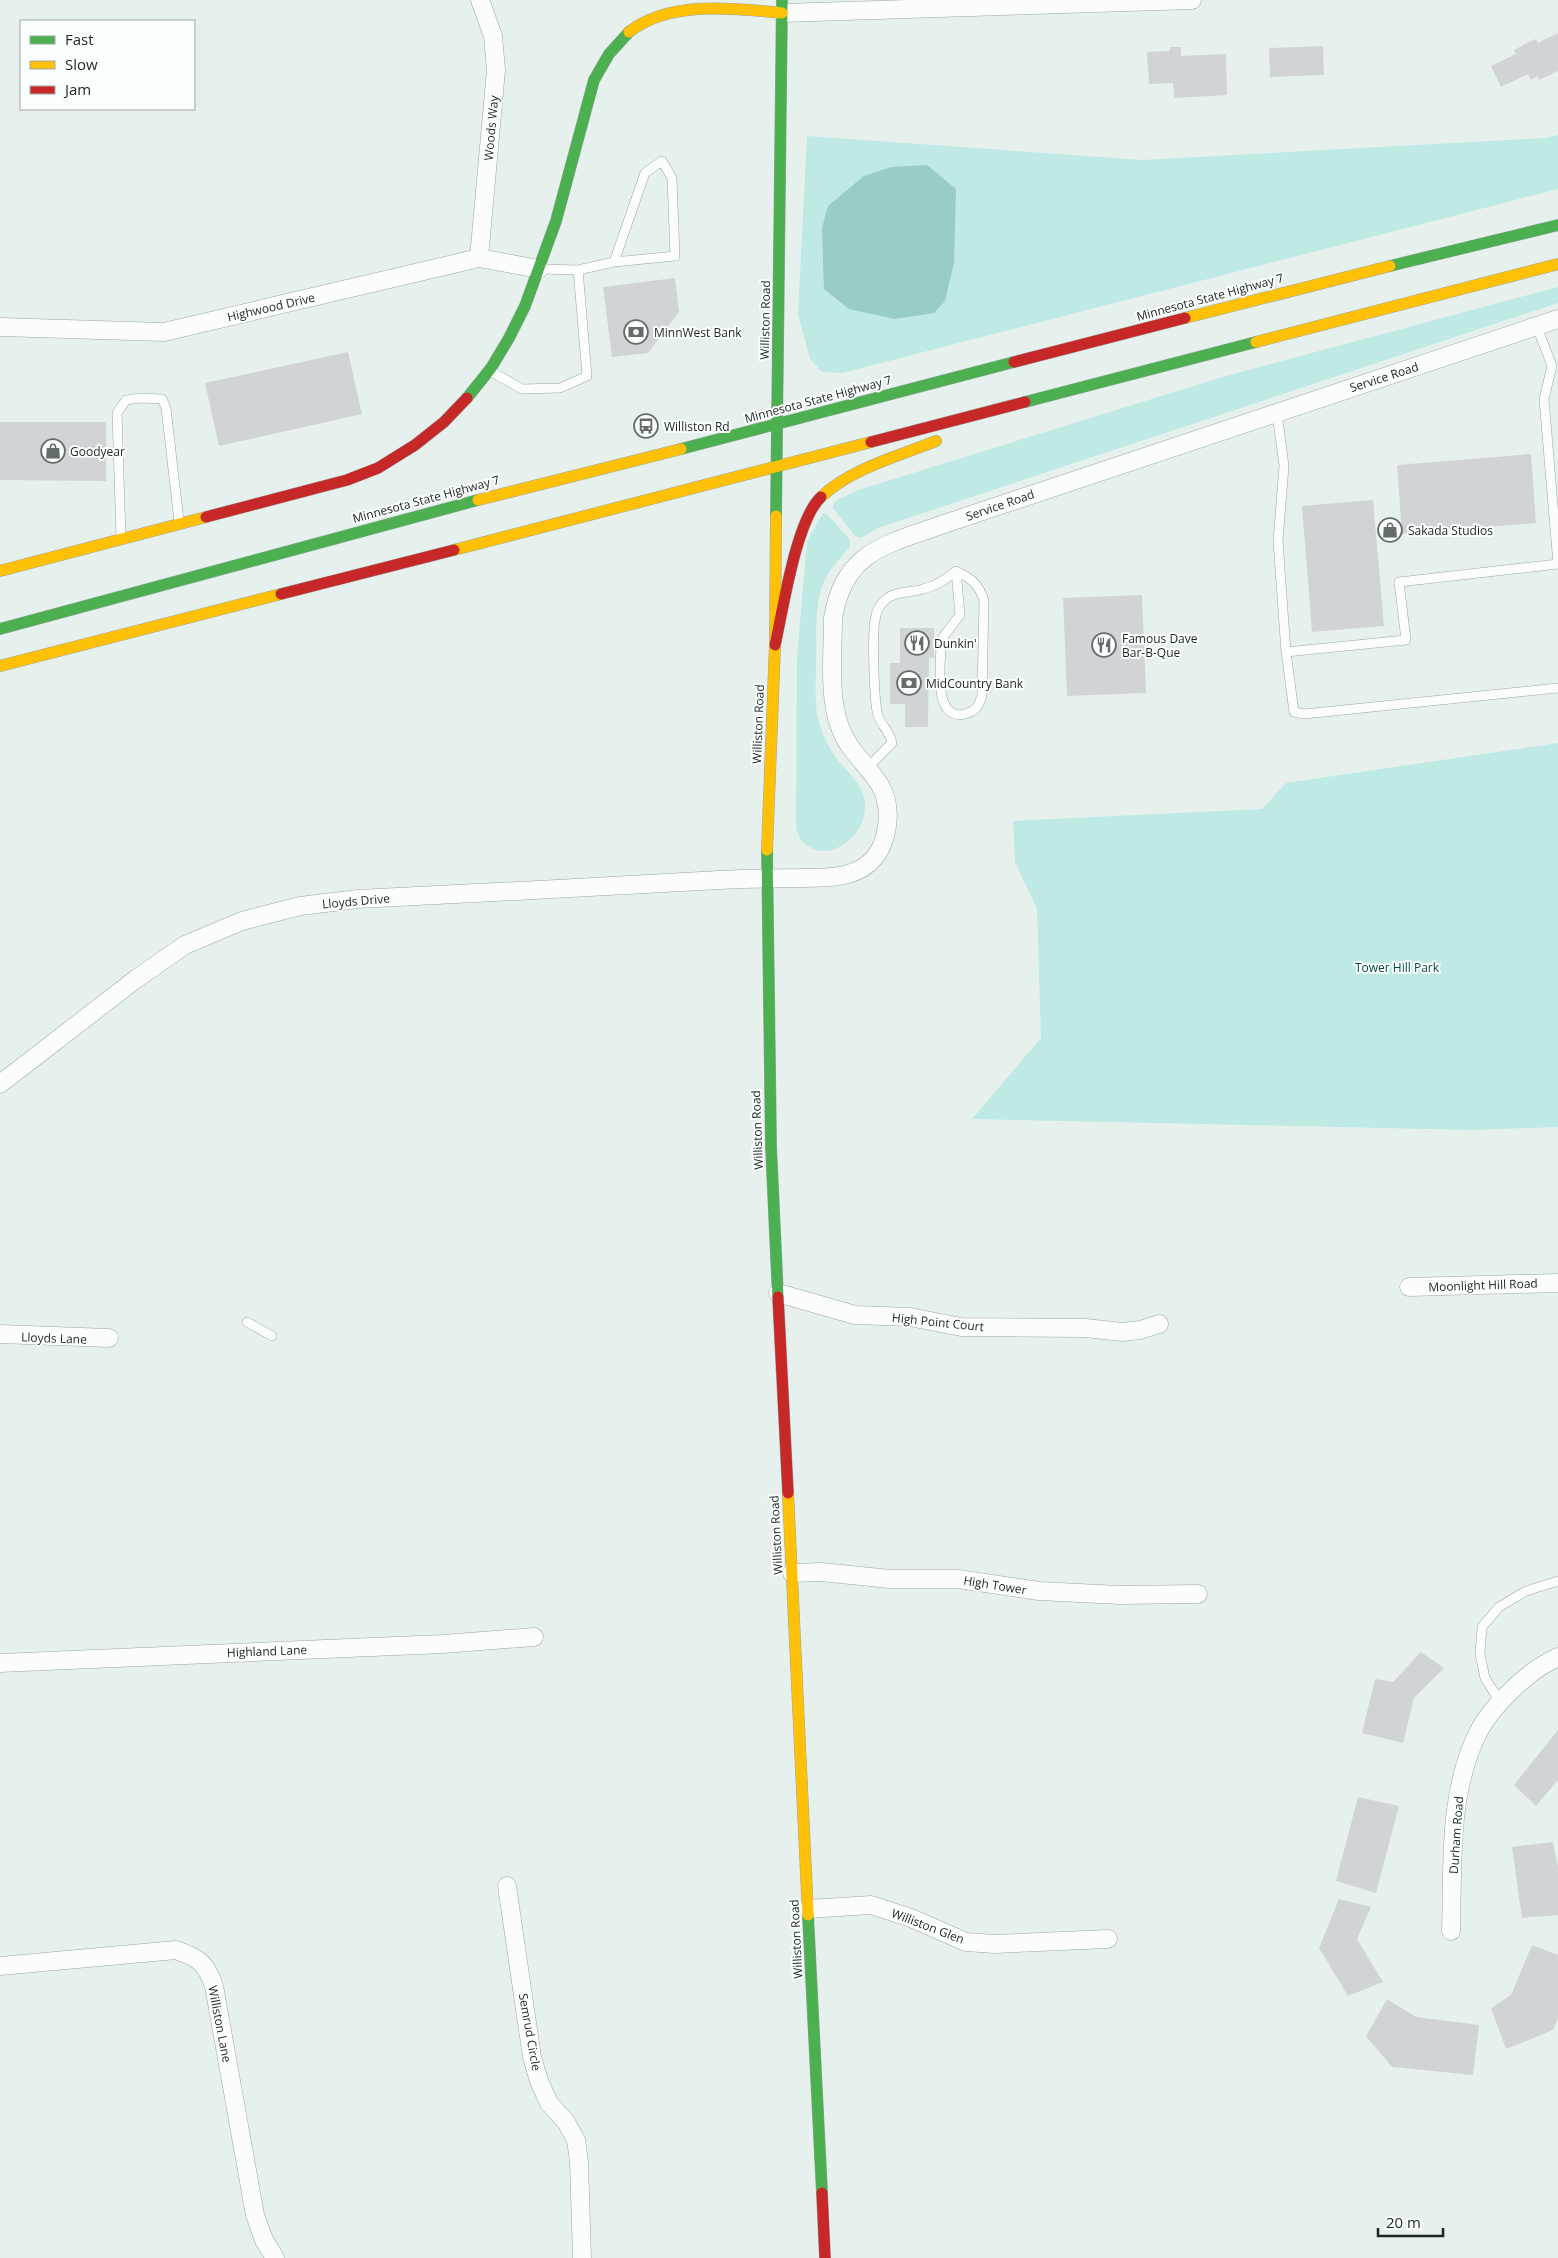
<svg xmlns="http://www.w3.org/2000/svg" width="1558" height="2258" viewBox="0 0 1558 2258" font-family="'Open Sans',sans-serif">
<rect width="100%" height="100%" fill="#e6f1ee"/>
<path fill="#bfe9e3" d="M 1558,135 L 1558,189 L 842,373 L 822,372 L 810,359 L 798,314 L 807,136 L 1142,160 L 1545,138 Z
M 1558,287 L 1558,303 L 878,528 L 861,538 L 855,536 L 833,508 L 834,502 L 855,491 L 1226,376 Z
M 823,513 L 827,514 L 850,540 L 850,547 C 840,558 829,570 823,584 C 814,609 817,637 816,663 C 816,677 815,691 816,705 C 817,721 824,738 832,752 C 844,771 867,784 865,809 C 864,837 828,866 803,842 C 800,839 798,833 796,829 L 797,658 L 807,541 Z
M 1558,743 L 1558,1127 L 1472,1130 L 972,1119 L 1041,1038 L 1037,909 L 1015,862 L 1013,821 L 1262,809 L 1286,783 Z"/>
<path fill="#98ccc5" d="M 927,165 L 956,189 L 954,263 L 945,301 L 934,313 L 895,319 L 849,309 L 824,289 L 822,228 L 828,206 L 864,176 L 891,167 Z"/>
<path fill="#d1d4d6" d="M 1558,33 L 1558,71 L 1539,80 L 1537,76 L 1531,80 L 1528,74 L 1501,87 L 1491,66 L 1516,54 L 1514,50 L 1529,42 L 1536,39 L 1538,43 Z
M 1323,46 L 1324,75 L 1270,77 L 1269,48 Z
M 1170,47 L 1181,47 L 1181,56 L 1226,54 L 1227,95 L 1174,98 L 1173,83 L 1149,84 L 1147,52 L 1170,51 Z
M 675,278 L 679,312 L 648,353 L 612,357 L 603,287 Z
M 348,352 L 362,414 L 219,446 L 205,383 Z
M 0,422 L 106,422 L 106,481 L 0,480 Z
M 1531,454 L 1536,523 L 1402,534 L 1397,465 Z
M 1373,500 L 1384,626 L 1312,632 L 1302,506 Z
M 1142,595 L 1146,693 L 1067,696 L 1063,598 Z
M 900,628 L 934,628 L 934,658 L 929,657 L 928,727 L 905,727 L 905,704 L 890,704 L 890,663 L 900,663 Z
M 1421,1652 L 1444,1668 L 1414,1698 L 1403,1743 L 1362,1733 L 1375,1679 L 1393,1682 Z
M 1558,1730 L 1558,1780 L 1536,1806 L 1514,1785 Z
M 1358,1797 L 1399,1806 L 1376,1893 L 1336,1881 Z
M 1553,1842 L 1558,1868 L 1558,1915 L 1522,1918 L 1512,1847 Z
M 1339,1899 L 1371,1907 L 1357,1939 L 1383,1982 L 1348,1996 L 1319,1948 Z
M 1532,1945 L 1558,1955 L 1558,2018 L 1553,2030 L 1506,2049 L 1491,2008 L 1511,1995 Z
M 1387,1999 L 1416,2017 L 1479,2025 L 1473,2075 L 1392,2067 L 1366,2036 Z"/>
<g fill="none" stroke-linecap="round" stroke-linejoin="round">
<g stroke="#9da5a3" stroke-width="10">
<path id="lane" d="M 542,269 L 578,270 L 614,262 L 645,173 L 662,161 L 672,178 L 675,256 L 614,262
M 490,371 L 522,389 L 560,388 L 587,376 L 578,270
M 1277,413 L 1284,466 L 1278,541 L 1286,652 L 1294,712 L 1304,714 L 1558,688
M 121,536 L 117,413 L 126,400 L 141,398 L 162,399 L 166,408 L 179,521
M 956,571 C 972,579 979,584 984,601 L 982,695 C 979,706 976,711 965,714 C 932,722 941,662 941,644 L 943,637 L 960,615 Z
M 1286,652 L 1406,640 L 1399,582 L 1558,564 L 1544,399 L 1552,366 L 1537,327
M 867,768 L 892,743 C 890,732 882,726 878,716 C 874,702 872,635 875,620 C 876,612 880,604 886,599 C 896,591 910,593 923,589 C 936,586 945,580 956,571
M 247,1322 L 272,1336
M 1500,1702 L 1485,1678 L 1480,1654 L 1482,1627 L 1499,1607 L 1526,1591 L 1558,1581"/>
</g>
<g stroke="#9da5a3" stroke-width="19">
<path id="street" d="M 782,13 L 1192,0
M 479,258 L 496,70 L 493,36 L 480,0
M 0,327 L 164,332 L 479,258 L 539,269
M 0,1084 L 136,979 L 185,945 L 242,921 L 300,906 L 358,899 C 478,893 599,887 719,880 C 746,879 774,878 801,878 C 816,877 833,879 848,874 C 871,868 884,850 887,826 C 894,776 854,767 840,727 C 828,696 833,652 833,618 C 844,551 886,545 941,525 L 1558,319
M 1409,1287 L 1558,1283
M 778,1293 L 855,1315 L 910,1317 L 961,1327 L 1085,1328 L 1122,1332 L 1140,1330 L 1159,1324
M 0,1334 L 109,1338
M 792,1573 L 821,1572 L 890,1579 L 958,1579 L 1039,1591 L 1120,1595 L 1198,1594
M 0,1663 L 443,1644 L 534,1637
M 507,1886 L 532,2057 L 539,2081 L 549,2103 L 566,2122 L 576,2140 L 579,2161 L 582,2258
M 808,1909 L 871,1905 L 911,1918 L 966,1942 L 995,1944 L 1108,1939
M 1451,1931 C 1453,1867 1448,1799 1475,1739 C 1486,1714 1508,1692 1529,1675 C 1537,1668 1548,1662 1558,1657
M 0,1966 L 176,1950 C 199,1958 206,1963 214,1986 L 255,2215 L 264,2240 L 275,2258"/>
</g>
<g stroke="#9da5a3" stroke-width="12">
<path id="fast" d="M 1390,266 L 1558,225
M 467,398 L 491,368 L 509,338 L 525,306 L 556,221 L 594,80 L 609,54 L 629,32
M 1025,402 L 1256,342
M 681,449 L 1014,362
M 776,516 L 782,0
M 0,629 L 478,500
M 767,850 L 771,1147 L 778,1297
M 808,1915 L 822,2193"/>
</g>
<g stroke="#9da5a3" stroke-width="12">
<path id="slow" d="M 629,32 C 670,0 734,8 782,13
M 1185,318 L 1390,266
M 1256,342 L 1558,264
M 821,497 C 850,469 899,456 936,441
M 478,500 L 681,449
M 454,550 L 871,442
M 0,571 L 206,517
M 0,666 L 281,594
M 767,850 L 775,645 L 776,516
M 788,1493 L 808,1915"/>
</g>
<g stroke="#9da5a3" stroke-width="12">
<path id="jam" d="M 1014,362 L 1185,318
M 871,442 L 1025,402
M 206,517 L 347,480 L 378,468 L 415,445 L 444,422 L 467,398
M 281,594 L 454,550
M 775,645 C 783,610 796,520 821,497
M 778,1297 L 788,1493
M 822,2193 L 825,2258"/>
</g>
<use href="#lane" stroke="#fbfdfc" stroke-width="9"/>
<use href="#street" stroke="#fbfdfc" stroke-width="18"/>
<use href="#fast" stroke="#4caf50" stroke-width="11"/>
<use href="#slow" stroke="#ffc107" stroke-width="11"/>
<use href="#jam" stroke="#c62828" stroke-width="11"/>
</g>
<defs>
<g id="bank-ring" transform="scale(1.25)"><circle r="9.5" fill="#fafefe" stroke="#636c6a" stroke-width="1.5"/><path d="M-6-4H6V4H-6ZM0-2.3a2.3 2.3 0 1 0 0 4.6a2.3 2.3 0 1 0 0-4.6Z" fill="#636c6a"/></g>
<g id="bus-ring" transform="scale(1.25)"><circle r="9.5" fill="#fafefe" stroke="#636c6a" stroke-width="1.5"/><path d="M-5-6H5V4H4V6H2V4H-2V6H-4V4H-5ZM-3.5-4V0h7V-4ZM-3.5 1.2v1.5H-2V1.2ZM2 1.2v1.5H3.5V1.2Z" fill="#636c6a"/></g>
<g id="shop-ring" transform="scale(1.25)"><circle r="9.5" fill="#fafefe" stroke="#636c6a" stroke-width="1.5"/><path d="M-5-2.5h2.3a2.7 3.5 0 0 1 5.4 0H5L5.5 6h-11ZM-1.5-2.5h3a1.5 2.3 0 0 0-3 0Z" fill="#636c6a"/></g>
<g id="restaurant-ring" transform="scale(1.25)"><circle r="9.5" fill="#fafefe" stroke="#636c6a" stroke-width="1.5"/><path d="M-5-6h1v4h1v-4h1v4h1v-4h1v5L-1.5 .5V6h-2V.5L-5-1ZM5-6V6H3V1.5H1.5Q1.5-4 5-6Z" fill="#636c6a"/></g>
</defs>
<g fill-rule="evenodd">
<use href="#bank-ring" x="636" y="332"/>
<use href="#bus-ring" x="646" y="426"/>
<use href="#shop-ring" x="53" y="451"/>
<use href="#shop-ring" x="1390" y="530"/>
<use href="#restaurant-ring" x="917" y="643"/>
<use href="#restaurant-ring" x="1104" y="645"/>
<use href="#bank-ring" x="909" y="683"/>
</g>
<g text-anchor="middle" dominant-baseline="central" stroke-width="4" stroke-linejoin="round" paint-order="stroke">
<g font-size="12" fill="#1d2423" stroke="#fafefe">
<text transform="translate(491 128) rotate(-85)">Woods Way</text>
<text transform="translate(1210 297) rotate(-15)">Minnesota State Highway 7</text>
<text transform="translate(271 307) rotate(-13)">Highwood Drive</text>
<text transform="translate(765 320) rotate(-89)">Williston Road</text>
<text transform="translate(1384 377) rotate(-18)">Service Road</text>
<text transform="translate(818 399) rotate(-15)">Minnesota State Highway 7</text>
<text transform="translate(426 499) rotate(-15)">Minnesota State Highway 7</text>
<text transform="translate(1000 505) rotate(-19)">Service Road</text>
<text transform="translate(758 724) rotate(-88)">Williston Road</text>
<text transform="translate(356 901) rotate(-5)">Lloyds Drive</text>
<text transform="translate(757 1130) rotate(-92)">Williston Road</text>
<text transform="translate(1483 1285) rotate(-2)">Moonlight Hill Road</text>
<text transform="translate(938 1322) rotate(6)">High Point Court</text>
<text transform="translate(54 1338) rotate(2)">Lloyds Lane</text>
<text transform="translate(776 1535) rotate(-93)">Williston Road</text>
<text transform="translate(995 1585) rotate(9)">High Tower</text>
<text transform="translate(267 1651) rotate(-2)">Highland Lane</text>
<text transform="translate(1456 1835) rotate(-86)">Durham Road</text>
<text transform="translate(928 1926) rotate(21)">Williston Glen</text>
<text transform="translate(796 1939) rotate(-93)">Williston Road</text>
<text transform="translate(220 2024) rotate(79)">Williston Lane</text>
<text transform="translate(530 2032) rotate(80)">Semrud Circle</text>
</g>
<g font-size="12" fill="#1d2423" stroke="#fafefe" text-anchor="start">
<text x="654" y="332">MinnWest Bank</text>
<text x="664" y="426">Williston Rd</text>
<text x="70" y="451">Goodyear</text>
<text x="1408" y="530">Sakada Studios</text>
<text x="1122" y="638">Famous Dave<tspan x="1122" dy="14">Bar-B-Que</tspan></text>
<text x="934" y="643">Dunkin'</text>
<text x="926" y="683">MidCountry Bank</text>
</g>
<g font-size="12" fill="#054843" stroke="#fafefe">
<text x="1397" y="967">Tower Hill Park</text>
</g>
</g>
<rect x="20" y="20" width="175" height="90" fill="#fafefe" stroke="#a2a7a6"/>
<rect x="30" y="36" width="25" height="8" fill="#4caf50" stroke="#a2a7a6"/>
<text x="65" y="45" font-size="15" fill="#1d2423">Fast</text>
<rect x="30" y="61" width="25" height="8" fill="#ffc107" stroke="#a2a7a6"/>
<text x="65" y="70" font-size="15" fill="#1d2423">Slow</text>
<rect x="30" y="86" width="25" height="8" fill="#c62828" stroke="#a2a7a6"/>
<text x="65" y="95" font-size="15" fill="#1d2423">Jam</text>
<path d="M1378 2228v8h65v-8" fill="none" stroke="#1d2423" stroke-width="2.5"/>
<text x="1386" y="2228" font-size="15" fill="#1d2423" stroke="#fafefe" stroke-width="4" paint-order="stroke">20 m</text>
</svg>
